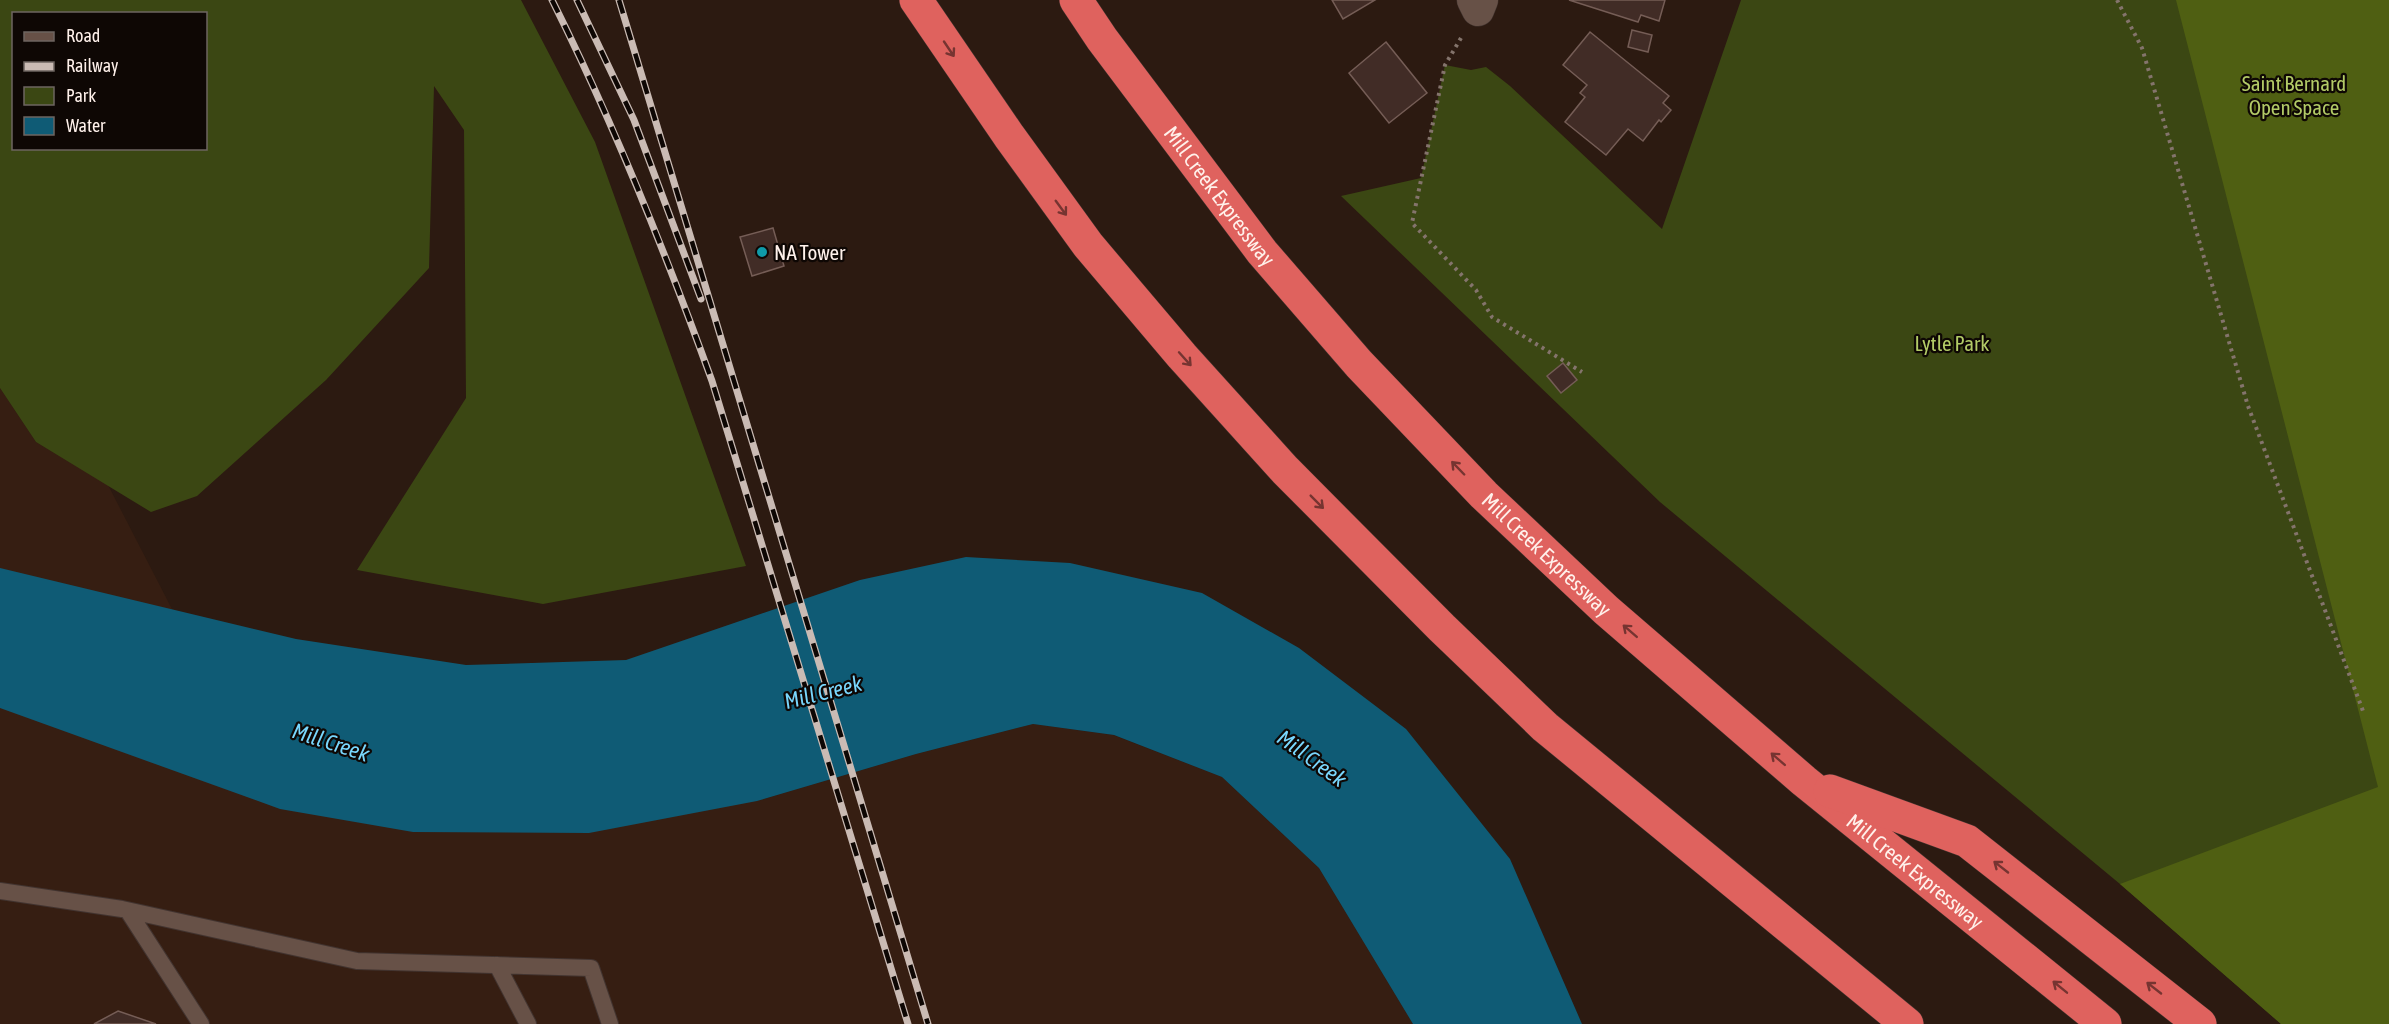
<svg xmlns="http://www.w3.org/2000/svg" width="2389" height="1024" viewBox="0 0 2389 1024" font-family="'Asap Condensed',sans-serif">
<rect width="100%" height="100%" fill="#2c1a11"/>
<path fill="#361e12" d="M 0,388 L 36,442 L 108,485 L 223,708 L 757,801 L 916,754 L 1033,724 L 1113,735 L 1222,777 L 1319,868 L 1413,1024 L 0,1024 Z"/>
<path fill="#3b4713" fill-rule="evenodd" d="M 0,0 L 521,0 L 595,142 L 746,566 L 543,604 L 357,570 L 466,398 L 464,130 L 434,86 L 429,268 L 326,380 L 197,496 L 151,512 L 36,442 L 0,388 ZM 14,14 L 206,14 L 206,148 L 14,148 Z
M 1741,0 L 2389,0 L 2389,1024 L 2281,1024 L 2120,884 L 1660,502 L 1341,196 L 1421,178 L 1445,65 L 1471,70 L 1486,67 L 1510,86 L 1662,229 Z"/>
<path fill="#4f5f12" d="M 2176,0 L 2389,0 L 2389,1024 L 2281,1024 L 2120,884 L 2378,787 Z"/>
<path fill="#0f5b75" d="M 966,557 L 1070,563 L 1202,593 L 1299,648 L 1406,729 L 1510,859 L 1582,1024 L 1413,1024 L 1319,868 L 1222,777 L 1114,735 L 1033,724 L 916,754 L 757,801 L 589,833 L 413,832 L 280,809 L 0,708 L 0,568 L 296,639 L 466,665 L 626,660 L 860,580 Z"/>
<path fill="#412c26" stroke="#755d56" stroke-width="1.5" d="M 1332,0 L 1375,0 L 1343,19 Z
M 1569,0 L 1665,0 L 1659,21 L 1641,15 L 1638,22 Z
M 1632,30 L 1652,35 L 1648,52 L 1628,47 Z
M 1590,32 L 1669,96 L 1663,103 L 1671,110 L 1661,122 L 1659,120 L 1643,141 L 1628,129 L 1606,155 L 1565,122 L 1585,97 L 1580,93 L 1587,85 L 1563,65 Z
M 1386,42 L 1427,93 L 1389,123 L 1349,73 Z
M 773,228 L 784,266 L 752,276 L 740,237 Z
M 1563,363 L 1577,380 L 1561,393 L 1547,376 Z
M 118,1011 L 156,1024 L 94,1024 Z"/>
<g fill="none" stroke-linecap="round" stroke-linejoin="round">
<g stroke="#423430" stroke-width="18">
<path id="service" d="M 0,891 L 122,909 L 357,961 L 591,968 L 610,1024
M 128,911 L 201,1024
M 497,965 L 528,1024"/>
</g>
<g stroke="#423430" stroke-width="33">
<path id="minor" d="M 1473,0 L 1478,10 L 1482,0"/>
</g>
<g stroke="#423430" stroke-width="34">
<g id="motorway">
<path d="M 916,0 L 1009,136 L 1088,245 L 1182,356 L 1285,470 L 1442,628 L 1545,727 L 1907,1024"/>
<path id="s1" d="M 1076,0 L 1102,39 L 1262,252 L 1359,364 L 1484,495 L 1606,610 L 1804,781 L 2105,1024"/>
<path d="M 1830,791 L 1967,841 L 2200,1024"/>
</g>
</g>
<path stroke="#84746c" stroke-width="4" stroke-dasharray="3 4.5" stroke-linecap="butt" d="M 2117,0 L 2142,48 L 2248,406 L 2363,711
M 1461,38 L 1445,65 L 1412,223 L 1476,290 L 1492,317 L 1582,372"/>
<use href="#service" stroke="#675147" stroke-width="16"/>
<use href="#minor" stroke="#675147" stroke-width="32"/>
<use href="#motorway" stroke="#df625e" stroke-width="33"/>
<g stroke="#cabbb4" stroke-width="7">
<path id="rail" d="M 552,0 C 614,124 665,251 712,381 L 908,1024
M 577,0 L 634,120 L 701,299
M 619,0 L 928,1024"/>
</g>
<use href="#rail" stroke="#0e0704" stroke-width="4.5" stroke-dasharray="14" stroke-linecap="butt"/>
</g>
<defs><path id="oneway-shaft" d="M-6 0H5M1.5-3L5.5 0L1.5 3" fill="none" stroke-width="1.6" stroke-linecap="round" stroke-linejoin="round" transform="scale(1.5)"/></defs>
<g stroke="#763431">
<use href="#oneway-shaft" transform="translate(949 49) rotate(56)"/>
<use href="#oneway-shaft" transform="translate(1061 208) rotate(54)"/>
<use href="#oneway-shaft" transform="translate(1185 359) rotate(48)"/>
<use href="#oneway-shaft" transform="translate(1458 468) rotate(-134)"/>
<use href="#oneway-shaft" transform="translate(1317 502) rotate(45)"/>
<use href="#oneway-shaft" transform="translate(1630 631) rotate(-139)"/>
<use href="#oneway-shaft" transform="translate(1778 759) rotate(-139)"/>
<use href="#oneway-shaft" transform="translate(2001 867) rotate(-142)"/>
<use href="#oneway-shaft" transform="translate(2060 987) rotate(-141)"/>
<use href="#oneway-shaft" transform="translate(2154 988) rotate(-142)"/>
</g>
<circle fill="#0f9aa8" stroke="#0e0704" stroke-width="2" cx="762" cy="252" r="6"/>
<g text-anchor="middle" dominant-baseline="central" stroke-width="4.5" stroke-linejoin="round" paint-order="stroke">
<g font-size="21" fill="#b3cb67" stroke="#0e0704">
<text x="2294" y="83">Saint Bernard<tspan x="2294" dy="24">Open Space</tspan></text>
<text x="1952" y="343">Lytle Park</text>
</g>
<g font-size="21" fill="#fff1eb" stroke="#0e0704">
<text stroke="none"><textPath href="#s1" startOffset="243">Mill Creek Expressway</textPath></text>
<text stroke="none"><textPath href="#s1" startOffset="729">Mill Creek Expressway</textPath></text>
<text stroke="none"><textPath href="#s1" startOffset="1215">Mill Creek Expressway</textPath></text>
</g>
<g font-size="21" fill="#fff1eb" stroke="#0e0704" text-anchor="start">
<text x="774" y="252">NA Tower</text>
</g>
<g font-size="22" font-style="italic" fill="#79d7fd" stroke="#0e0704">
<text transform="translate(823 692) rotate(-14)">Mill Creek</text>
<text transform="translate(331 742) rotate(18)">Mill Creek</text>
<text transform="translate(1312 758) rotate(36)">Mill Creek</text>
</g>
</g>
<rect x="12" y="12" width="195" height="138" fill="#0e0704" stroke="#6e6560" stroke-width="1.5"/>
<rect x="24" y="32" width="30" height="9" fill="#675147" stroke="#6e6560" stroke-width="1.5"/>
<text x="66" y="42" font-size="18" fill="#fff1eb">Road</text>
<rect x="24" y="62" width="30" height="9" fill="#cabbb4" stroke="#6e6560" stroke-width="1.5"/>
<text x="66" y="72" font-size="18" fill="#fff1eb">Railway</text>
<rect x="24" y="87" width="30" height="18" fill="#3b4713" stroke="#6e6560" stroke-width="1.5"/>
<text x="66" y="102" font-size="18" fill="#fff1eb">Park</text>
<rect x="24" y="117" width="30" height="18" fill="#0f5b75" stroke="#6e6560" stroke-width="1.5"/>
<text x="66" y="132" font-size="18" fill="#fff1eb">Water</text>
</svg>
